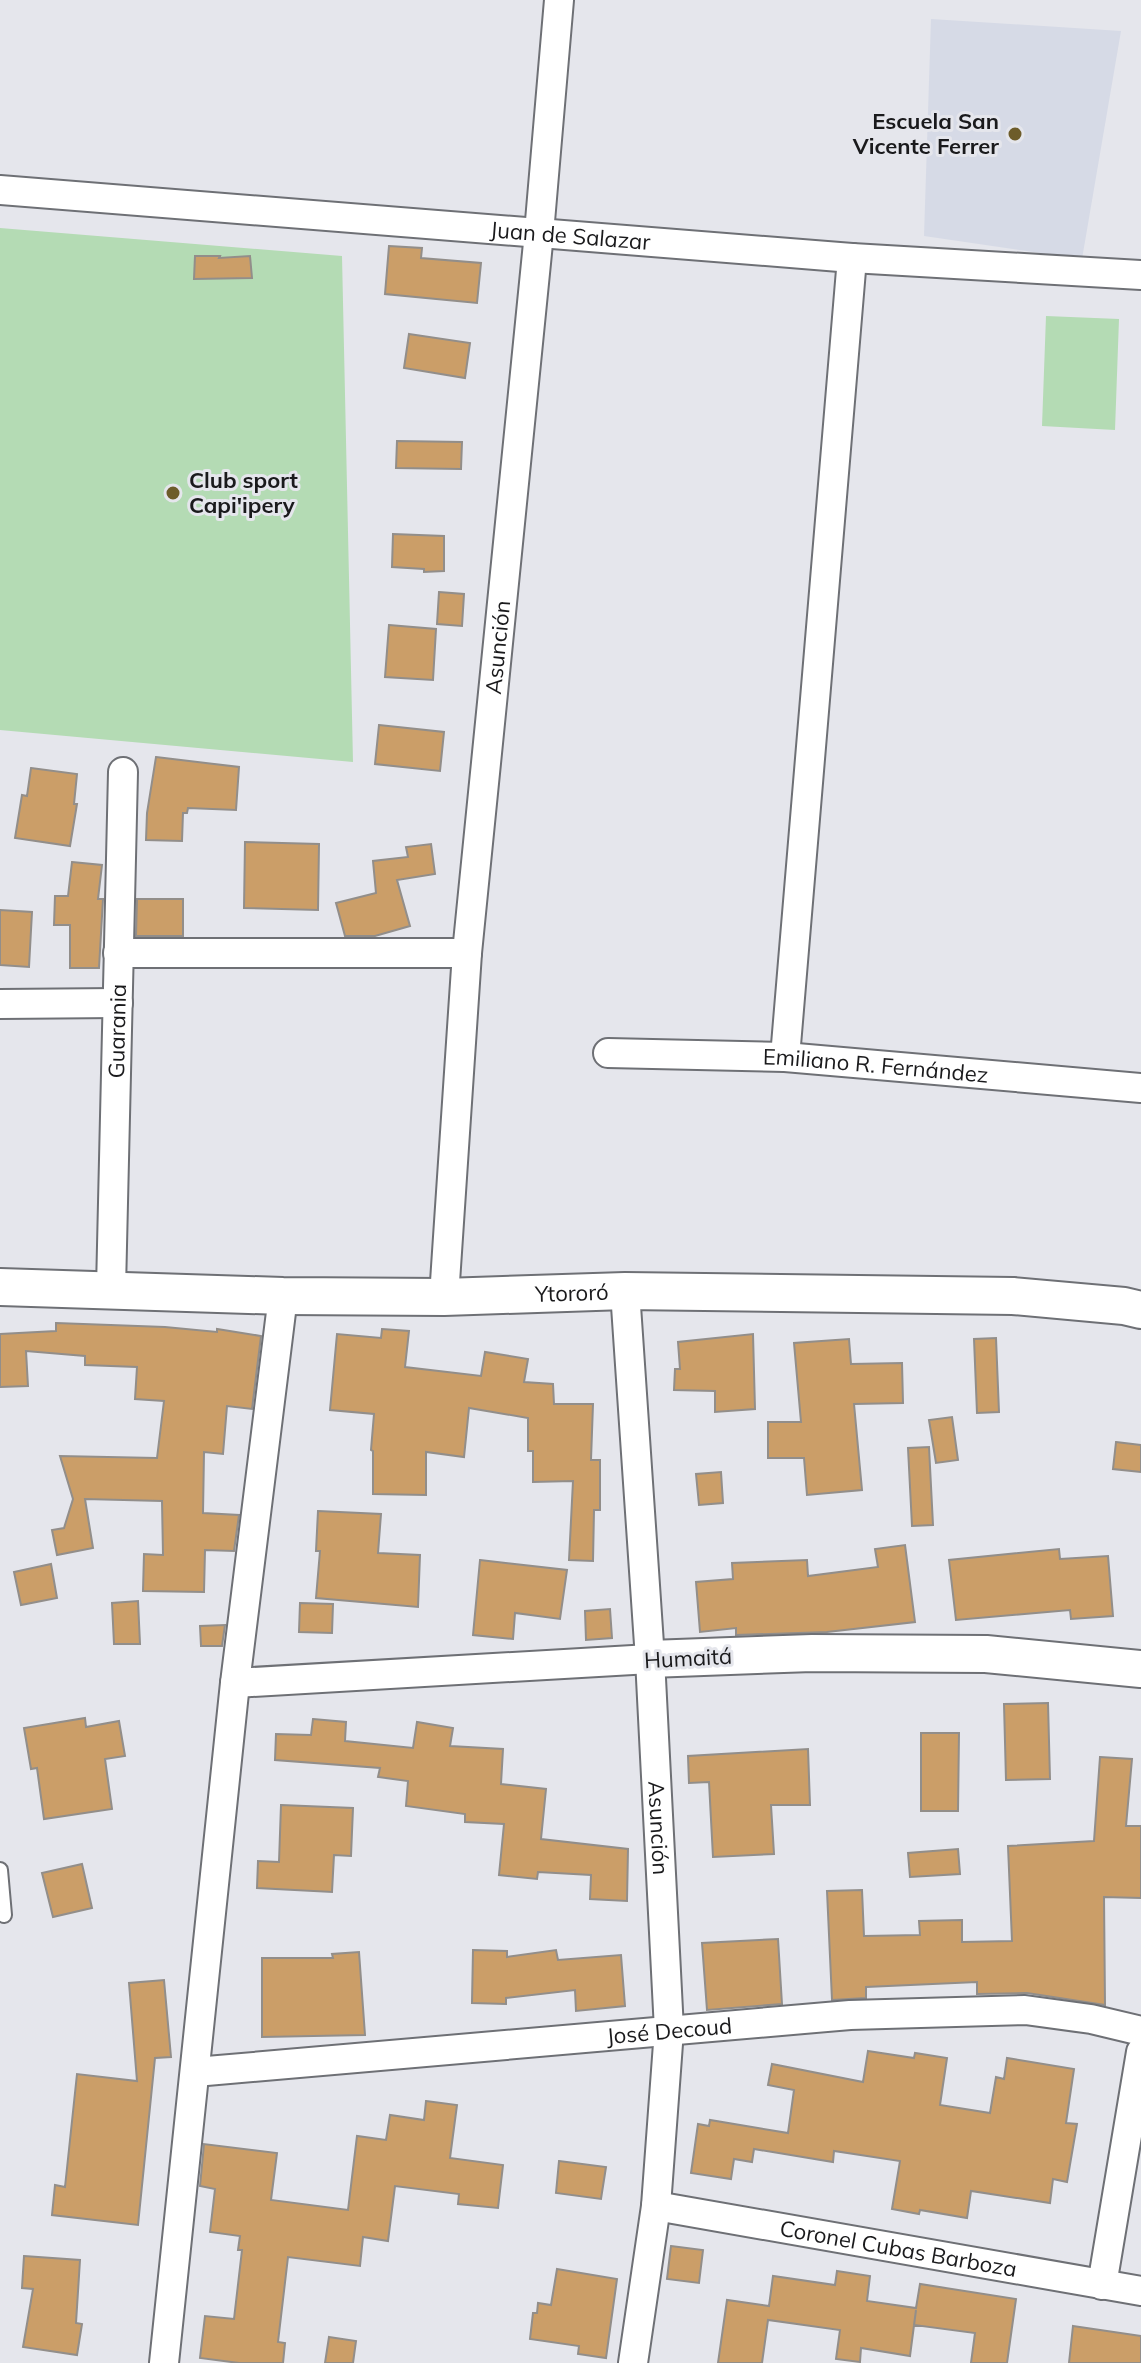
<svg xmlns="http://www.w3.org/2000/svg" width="1141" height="2363" viewBox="0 0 1141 2363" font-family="Mulish,sans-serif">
<rect width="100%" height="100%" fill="#e5e6ec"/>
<path fill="#d6dae6" d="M 931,19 L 1121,31 L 1082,259 L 924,236 Z"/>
<path fill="#b4dbb4" d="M 0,228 L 342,256 L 353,762 L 0,730 Z
M 1046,316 L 1119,319 L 1115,430 L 1042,426 Z"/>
<path fill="#cb9e68" stroke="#928e8a" stroke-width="2" d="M 389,246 L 422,248 L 421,258 L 481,263 L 477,303 L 385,294 Z
M 195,256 L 220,256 L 219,258 L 250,256 L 252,278 L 194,279 Z
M 409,334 L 470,343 L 465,378 L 404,368 Z
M 397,441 L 462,442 L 461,469 L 396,468 Z
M 393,534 L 444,536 L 444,571 L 424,572 L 424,569 L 392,567 Z
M 439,592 L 464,594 L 462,626 L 437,624 Z
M 389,625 L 436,629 L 433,680 L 385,677 Z
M 379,725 L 444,732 L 440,771 L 375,764 Z
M 156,757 L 239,767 L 236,810 L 188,808 L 187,813 L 183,813 L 182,841 L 146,840 L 147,813 Z
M 31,768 L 77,774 L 74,804 L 77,804 L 70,846 L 15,838 L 22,795 L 27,796 Z
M 245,842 L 319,844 L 318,910 L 244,908 Z
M 431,844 L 435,874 L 397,880 L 410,926 L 375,936 L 345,936 L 336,903 L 376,893 L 373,861 L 408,857 L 406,847 Z
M 72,862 L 102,865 L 98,899 L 103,899 L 99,968 L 70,968 L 70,925 L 54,925 L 55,896 L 68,896 Z
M 137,899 L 183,899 L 183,936 L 136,936 Z
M 0,910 L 32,912 L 29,967 L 0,965 Z
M 56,1323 L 165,1327 L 217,1332 L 217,1329 L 261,1336 L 252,1409 L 227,1406 L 223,1454 L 204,1452 L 203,1513 L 239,1515 L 234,1551 L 205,1550 L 204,1592 L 143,1591 L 144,1554 L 163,1555 L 162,1501 L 85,1499 L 93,1548 L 57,1555 L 52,1530 L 64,1528 L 73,1499 L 60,1456 L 157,1458 L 164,1401 L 135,1399 L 137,1367 L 85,1365 L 85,1356 L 26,1351 L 28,1386 L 0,1387 L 0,1334 L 56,1331 Z
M 382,1329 L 409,1331 L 405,1367 L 481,1376 L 485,1352 L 528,1359 L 524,1382 L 553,1384 L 554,1404 L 593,1404 L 591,1460 L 600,1460 L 600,1510 L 594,1510 L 593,1561 L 569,1560 L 573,1481 L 533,1482 L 533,1451 L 528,1451 L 528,1418 L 469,1408 L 464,1457 L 426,1452 L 426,1495 L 373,1494 L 373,1451 L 371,1450 L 374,1414 L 330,1410 L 337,1334 L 381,1338 Z
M 753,1334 L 755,1409 L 715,1412 L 715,1391 L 674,1390 L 675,1369 L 680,1369 L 678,1342 Z
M 996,1338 L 999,1412 L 977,1413 L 974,1339 Z
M 849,1339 L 851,1364 L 902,1363 L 903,1403 L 854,1404 L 862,1490 L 807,1495 L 804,1458 L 768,1458 L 768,1422 L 801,1422 L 794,1343 Z
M 952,1417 L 958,1460 L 936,1463 L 929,1420 Z
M 1116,1442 L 1141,1445 L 1141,1472 L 1113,1469 Z
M 929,1447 L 933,1525 L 912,1526 L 908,1448 Z
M 721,1472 L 723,1503 L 699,1505 L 696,1474 Z
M 318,1511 L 381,1514 L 378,1553 L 420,1555 L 418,1607 L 316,1598 L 320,1551 L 316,1551 Z
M 905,1545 L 915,1622 L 827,1632 L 736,1635 L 736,1628 L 700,1632 L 696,1582 L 733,1579 L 732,1563 L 807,1560 L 808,1576 L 878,1567 L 875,1549 Z
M 1059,1549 L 1060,1559 L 1108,1556 L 1113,1616 L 1071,1619 L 1070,1610 L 956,1620 L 949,1560 Z
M 480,1560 L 567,1570 L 560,1619 L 515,1613 L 513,1639 L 473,1635 Z
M 51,1564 L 57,1598 L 21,1605 L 14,1572 Z
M 138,1601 L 140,1644 L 114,1644 L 112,1603 Z
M 300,1603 L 333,1604 L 332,1633 L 299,1632 Z
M 610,1609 L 612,1638 L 586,1640 L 585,1611 Z
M 225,1625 L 222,1646 L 201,1646 L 200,1626 Z
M 1048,1703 L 1050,1779 L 1006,1780 L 1004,1704 Z
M 85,1718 L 86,1727 L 119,1721 L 125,1756 L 105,1759 L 112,1809 L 44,1819 L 37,1768 L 31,1769 L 24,1728 Z
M 313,1719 L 346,1722 L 345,1741 L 413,1748 L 417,1722 L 453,1728 L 450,1746 L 503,1749 L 501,1784 L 546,1789 L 541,1839 L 628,1849 L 627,1901 L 590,1899 L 591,1875 L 538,1872 L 537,1879 L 499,1875 L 504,1824 L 465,1822 L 465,1814 L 406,1806 L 408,1781 L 378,1777 L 380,1768 L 275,1760 L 276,1734 L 311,1735 Z
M 921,1733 L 959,1733 L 958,1811 L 921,1811 Z
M 808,1749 L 810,1805 L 771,1805 L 774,1854 L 713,1857 L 709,1782 L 689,1783 L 688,1756 Z
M 1100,1757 L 1132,1759 L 1126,1826 L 1141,1826 L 1141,1898 L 1104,1897 L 1105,2005 L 1027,1993 L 977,1994 L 977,1982 L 866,1987 L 866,1998 L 832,2000 L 827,1891 L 862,1890 L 864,1936 L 920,1935 L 919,1921 L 962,1920 L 962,1942 L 1012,1941 L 1008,1846 L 1094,1841 Z
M 281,1805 L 353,1808 L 351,1856 L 334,1855 L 332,1892 L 257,1888 L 258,1861 L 279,1862 Z
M 958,1849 L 960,1874 L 910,1877 L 908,1853 Z
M 82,1864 L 92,1908 L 53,1917 L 42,1873 Z
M 778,1939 L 782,2004 L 707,2010 L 702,1943 Z
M 473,1950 L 507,1951 L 507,1957 L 556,1950 L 558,1960 L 621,1955 L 625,2006 L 576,2011 L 575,1990 L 506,1998 L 506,2004 L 472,2003 Z
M 359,1952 L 365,2035 L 262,2037 L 262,1958 L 333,1958 L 332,1954 Z
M 164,1980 L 171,2057 L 155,2058 L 138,2225 L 52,2215 L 55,2185 L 65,2187 L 77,2074 L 137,2081 L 129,1983 Z
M 868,2051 L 914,2058 L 915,2053 L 947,2058 L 940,2105 L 990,2113 L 996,2077 L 1004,2079 L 1007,2058 L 1074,2069 L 1066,2123 L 1077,2124 L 1067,2182 L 1053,2179 L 1050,2203 L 971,2191 L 967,2218 L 920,2210 L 919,2214 L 892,2209 L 900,2161 L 834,2151 L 833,2162 L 754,2149 L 752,2162 L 734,2159 L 731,2179 L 691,2173 L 698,2124 L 709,2126 L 710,2120 L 788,2133 L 794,2090 L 768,2085 L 772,2064 L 863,2082 Z
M 426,2101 L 457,2105 L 450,2158 L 503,2165 L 498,2208 L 458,2204 L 459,2194 L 395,2186 L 388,2241 L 363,2237 L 360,2266 L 288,2257 L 278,2342 L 285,2343 L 283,2363 L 239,2363 L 200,2358 L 205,2316 L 234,2319 L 242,2250 L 238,2250 L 240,2236 L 210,2232 L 215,2189 L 200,2186 L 204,2144 L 277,2153 L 271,2200 L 348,2210 L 357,2136 L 386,2140 L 390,2115 L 424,2120 Z
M 559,2161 L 606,2167 L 601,2199 L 556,2193 Z
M 671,2246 L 703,2250 L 699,2283 L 667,2279 Z
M 24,2256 L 80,2260 L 76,2323 L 82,2324 L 77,2355 L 23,2347 L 33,2289 L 22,2288 Z
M 557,2269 L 617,2279 L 606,2358 L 578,2354 L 579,2346 L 530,2339 L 533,2313 L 537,2313 L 538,2303 L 551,2305 Z
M 837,2271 L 870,2276 L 867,2301 L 916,2308 L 920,2284 L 1016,2299 L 1007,2363 L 971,2363 L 975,2333 L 914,2325 L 916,2310 L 910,2356 L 861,2348 L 860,2362 L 836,2359 L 840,2330 L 768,2320 L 762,2363 L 718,2363 L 727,2300 L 769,2306 L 773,2276 L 835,2285 Z
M 1073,2326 L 1141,2336 L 1141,2363 L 1069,2363 Z
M 329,2337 L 356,2341 L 353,2363 L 325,2363 Z"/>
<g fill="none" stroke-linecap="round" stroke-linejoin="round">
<g stroke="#6e7075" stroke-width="18">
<path id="service" d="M 0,1870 L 4,1915"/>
</g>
<g stroke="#6e7075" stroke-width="32">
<g id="minor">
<path id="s1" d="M 0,190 L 852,258 L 1141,275"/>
<path d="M 118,953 L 467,953"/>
<path d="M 0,1004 L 118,1003"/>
<path id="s2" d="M 608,1053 L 785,1057 L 1141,1088"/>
<path d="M 785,1057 L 852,258"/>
<path id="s3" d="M 111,1289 L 123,772"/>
<path id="s4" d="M 625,1291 L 650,1659 L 669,2030 L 656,2206 L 633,2363"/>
<path id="s5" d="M 444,1297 L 467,953 L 539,233 L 559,0"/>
<path d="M 235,1683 L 650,1659"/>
<path id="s6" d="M 195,2072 L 850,2015 L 1025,2010 L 1091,2019 L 1141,2031"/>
<path id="s7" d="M 656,2206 L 1141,2291"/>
<path d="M 1102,2285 L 1141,2052"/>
<path d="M 164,2363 L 235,1683 L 283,1296"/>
</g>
</g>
<g stroke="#6e7075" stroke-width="40">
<g id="tertiary">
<path id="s8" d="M 0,1287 L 283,1296 L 444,1297 L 625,1291 L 1013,1296 L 1124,1306 L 1141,1310"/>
<path d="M 650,1659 L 812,1653 L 986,1654 L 1141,1669"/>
</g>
</g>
<use href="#service" stroke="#fff" stroke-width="14"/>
<use href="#minor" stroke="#fff" stroke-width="28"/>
<use href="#tertiary" stroke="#fff" stroke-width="36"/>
</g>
<g fill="#6d5c2a" stroke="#e5e6ec" stroke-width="3">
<circle cx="1015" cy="134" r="8"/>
<circle cx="173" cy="493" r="8"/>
</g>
<g text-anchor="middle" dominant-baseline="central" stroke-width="6" stroke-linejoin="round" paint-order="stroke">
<g font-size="22" font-weight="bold" fill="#1a1a1c" stroke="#e5e6ec" text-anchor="end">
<text x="999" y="121">Escuela San<tspan x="999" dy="25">Vicente Ferrer</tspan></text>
<text x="189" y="480" text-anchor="start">Club sport<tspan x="189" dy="25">Capi'ipery</tspan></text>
</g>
<g font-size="22" fill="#1a1a1c" stroke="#e5e6ec">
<text stroke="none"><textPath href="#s1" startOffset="572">Juan de Salazar</textPath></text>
<text stroke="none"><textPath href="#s5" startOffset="652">Asunción</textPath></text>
<text stroke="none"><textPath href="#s3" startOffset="258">Guarania</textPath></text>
<text stroke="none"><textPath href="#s2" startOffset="268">Emiliano R. Fernández</textPath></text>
<text stroke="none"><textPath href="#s8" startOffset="572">Ytororó</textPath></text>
<text transform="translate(688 1658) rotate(-3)">Humaitá</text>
<text stroke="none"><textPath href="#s4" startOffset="538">Asunción</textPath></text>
<text stroke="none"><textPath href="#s6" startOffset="476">José Decoud</textPath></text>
<text stroke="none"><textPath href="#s7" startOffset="246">Coronel Cubas Barboza</textPath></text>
</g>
</g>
</svg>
